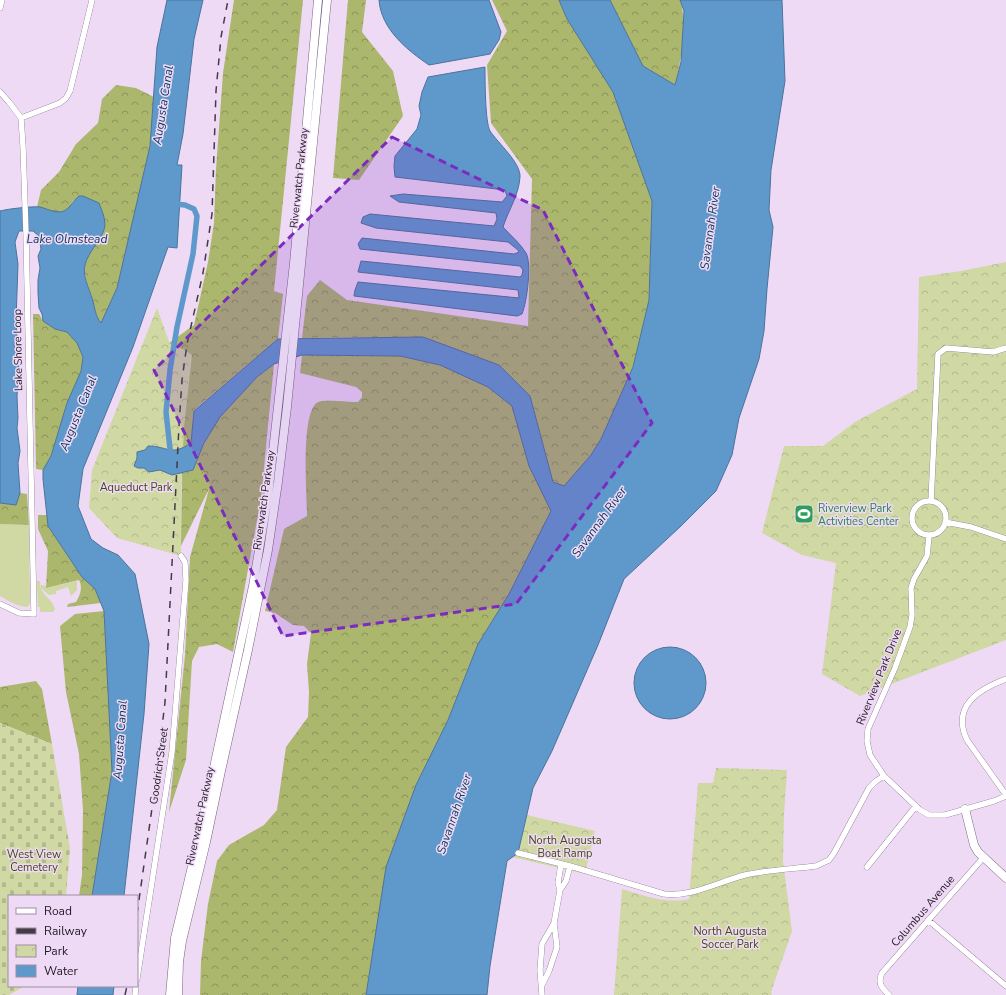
<svg xmlns="http://www.w3.org/2000/svg" width="1006" height="995" viewBox="0 0 1006 995" font-family="'Nunito Sans',sans-serif">
<defs>
<pattern id="forest-crowns" width="20" height="18" patternUnits="userSpaceOnUse"><rect width="20" height="18" fill="#acb76e"/><path d="M2 6a3 3 0 1 1 6 0M12 15a3 3 0 1 1 6 0" fill="none" stroke="#8c945a"/></pattern>
<pattern id="cemetery-stones" width="16" height="16" patternUnits="userSpaceOnUse"><rect width="16" height="16" fill="#d0d8a4"/><path d="M2 7V4a2 2 0 0 1 4 0v3zM10 15v-3a2 2 0 0 1 4 0v3z" fill="#b2b98d"/></pattern>
<pattern id="park-crowns" width="20" height="18" patternUnits="userSpaceOnUse"><rect width="20" height="18" fill="#d0d8a4"/><path d="M2 6a3 3 0 1 1 6 0M12 15a3 3 0 1 1 6 0" fill="none" stroke="#b2b98d"/></pattern>
</defs>
<rect width="100%" height="100%" fill="#efdaf6"/>
<path fill="#d0d8a4" d="M 0,524 L 29,525 L 30,604 L 27,607 C 16,606 9,601 0,596 Z
M 37,581 L 40,581 C 40,596 51,596 55,609 L 53,612 L 40,612 L 40,607 L 38,607 Z
M 77,581 L 77,590 L 71,596 L 68,587 L 56,591 L 56,594 L 49,595 L 41,588 L 41,585 L 46,586 L 46,588 Z"/>
<path fill="url(#forest-crowns)" d="M 234,0 L 303,0 L 274,291 L 283,294 L 278,339 L 194,410 L 191,443 L 183,448 L 162,348 L 194,325 L 208,262 L 214,223 L 216,169 L 223,73 Z
M 348,0 L 366,0 L 362,32 L 393,71 L 403,116 L 359,180 L 333,178 Z
M 492,0 L 559,0 L 567,19 L 613,92 L 652,201 L 649,300 L 633,367 L 601,439 L 591,455 L 564,487 L 553,482 L 530,396 L 499,365 L 423,337 L 302,338 L 307,296 L 320,280 L 347,300 L 528,326 L 532,179 L 491,123 L 487,65 L 507,31 Z
M 610,0 L 680,0 C 688,23 681,61 675,85 L 643,66 Z
M 116,85 L 136,88 L 154,97 L 150,146 L 131,231 L 117,288 L 101,324 C 96,316 95,310 93,301 C 91,292 86,283 85,274 C 82,258 97,242 105,229 L 99,203 L 91,200 L 74,200 C 72,203 69,208 66,210 C 58,215 45,209 37,207 L 41,190 L 59,172 L 76,144 L 98,123 L 102,99 Z
M 33,314 L 39,314 L 43,321 L 55,329 L 67,332 L 77,343 L 83,357 L 81,371 L 67,403 L 51,456 L 43,470 L 36,469 Z
M 302,355 L 400,356 L 440,365 L 488,387 L 512,406 L 529,466 L 551,511 L 509,594 L 478,644 L 448,720 L 416,785 L 375,938 L 366,995 L 200,995 L 201,961 L 208,904 L 217,861 L 229,845 L 264,825 L 277,810 L 286,747 L 308,717 L 309,692 L 307,664 L 311,633 L 304,626 L 293,625 L 275,613 L 265,611 L 284,529 L 307,516 C 307,496 300,411 318,402 C 325,399 349,402 358,402 L 362,397 L 362,392 L 356,387 L 300,373 Z
M 274,364 L 261,498 L 233,652 L 217,644 L 199,647 L 192,661 L 186,760 L 169,812 L 185,655 L 190,557 L 209,489 L 181,546 L 182,473 L 193,470 C 197,461 200,452 204,444 C 217,414 248,383 274,364 Z
M 20,493 L 27,494 L 29,525 L 0,524 L 0,503 L 16,505 Z
M 38,515 L 47,515 L 48,526 L 82,577 L 95,589 L 101,603 L 67,607 L 68,604 L 76,602 C 80,595 83,588 79,580 L 46,588 L 48,551 L 38,529 Z
M 104,611 L 112,771 L 92,896 L 79,896 L 82,875 L 83,810 L 79,754 L 66,692 L 60,626 L 75,614 Z
M 36,681 L 42,689 L 52,744 L 0,723 L 0,687 Z"/>
<path fill="url(#cemetery-stones)" d="M 0,723 L 52,744 L 70,848 L 66,896 L 9,896 L 9,986 L 25,986 L 9,995 L 0,995 Z"/>
<path fill="url(#park-crowns)" d="M 1006,262 L 1006,640 L 860,696 L 822,674 L 836,563 L 802,555 L 762,533 L 784,446 L 823,446 L 855,422 L 917,389 L 919,277 L 961,271 Z
M 157,308 L 170,344 L 183,349 L 192,355 L 184,427 L 181,493 L 181,556 L 117,538 L 89,508 L 92,470 Z
M 716,768 L 787,770 L 784,815 L 783,861 L 792,931 L 771,992 L 772,995 L 614,995 L 622,889 C 645,896 665,904 689,899 L 698,783 L 713,783 Z
M 527,815 L 595,831 L 585,874 L 512,857 L 518,853 Z"/>
<path fill="#5f99cc" stroke="#4c739a" d="M 167,0 L 203,0 L 194,39 L 183,134 L 177,165 L 182,165 L 177,248 L 168,247 L 133,347 L 83,469 L 78,506 L 91,539 L 103,548 L 118,555 L 135,574 L 149,644 L 144,714 L 124,896 L 92,896 L 112,771 L 104,611 L 95,589 L 82,577 L 48,526 L 43,479 L 43,470 L 51,456 L 67,403 L 81,371 L 83,357 L 77,343 L 67,332 L 55,329 L 43,321 L 42,314 L 39,308 L 38,293 L 38,280 L 40,268 L 38,256 L 41,249 L 39,236 L 33,231 L 19,231 L 15,242 L 18,264 L 16,321 L 17,338 L 14,345 L 18,353 L 19,371 L 17,396 L 18,418 L 17,428 L 20,451 L 18,463 L 20,493 L 16,505 L 0,503 L 0,211 C 7,209 33,206 40,207 C 48,209 56,214 64,211 C 70,208 74,200 79,196 L 83,196 L 99,203 C 102,211 107,222 104,230 C 100,242 88,252 85,265 C 82,275 89,288 92,298 C 95,307 95,316 101,323 L 117,288 L 150,146 L 157,47 Z
M 379,0 L 489,0 L 501,32 L 499,40 L 490,54 L 429,65 C 407,50 381,29 379,0 Z
M 559,0 L 610,0 L 643,66 L 675,85 L 681,62 L 684,11 L 680,0 L 782,0 L 785,81 L 771,170 L 769,210 L 773,227 L 767,289 L 764,331 L 759,359 L 739,418 L 732,455 L 716,491 L 681,526 L 624,579 L 598,645 L 552,751 L 533,788 L 518,853 L 507,861 L 490,966 L 487,995 L 366,995 L 386,867 L 416,785 L 448,720 L 478,644 L 509,594 L 551,511 L 529,466 L 512,406 L 488,387 L 440,365 L 400,356 L 302,355 L 274,364 L 257,377 L 220,417 L 204,443 L 193,470 L 172,475 L 160,470 L 149,472 L 144,468 L 138,468 L 134,466 L 137,458 L 137,452 L 145,450 L 148,446 C 168,446 170,457 191,443 L 194,411 L 278,339 L 423,337 L 499,365 L 530,396 L 553,482 L 564,486 L 591,455 L 601,439 L 633,367 L 649,300 L 652,201 L 613,92 L 567,19 Z
M 485,67 C 485,79 485,122 490,131 C 498,143 521,163 520,177 C 519,195 508,211 503,227 C 510,235 520,243 526,253 C 532,263 527,302 522,314 L 517,316 L 354,296 L 355,290 L 358,282 L 519,298 L 518,290 L 358,272 L 361,261 L 520,277 L 522,275 L 523,270 L 520,266 L 360,249 L 358,244 L 362,238 L 514,254 L 519,252 L 518,250 L 508,242 L 376,228 L 361,223 L 363,217 L 370,214 L 494,226 L 497,219 L 496,213 L 399,202 L 390,196 L 403,194 L 502,202 L 507,196 L 505,190 L 395,177 L 394,166 L 395,156 L 417,129 L 421,115 L 419,106 L 422,92 L 428,77 Z
M634 683a36 36 0 1 1 72 0a36 36 0 1 1-72 0Z
M 78,986 L 114,986 L 113,995 L 77,995 Z"/>
<g fill="none" stroke-linecap="round" stroke-linejoin="round">
<path stroke="#5f99cc" stroke-width="5.5" d="M 171,458 L 166,412 L 170,370 L 177,327 L 193,254 L 197,216 L 194,209 L 185,205 L 174,204"/>
<g stroke="#78647e" stroke-width="6">
<path id="street" d="M 0,8 L 2,0
M 0,92 L 9,102 L 21,118 L 23,146 L 26,233 L 34,614 L 19,613 L 0,604
M 21,118 L 60,103 L 66,98 L 70,91 L 92,0
M912 518a17 17 0 1 1 34 0a17 17 0 1 1-34 0Z
M 931,501 L 938,354 L 946,348 L 993,352 L 1006,348
M 945,522 L 971,527 L 1006,539
M 929,536 L 927,556 L 914,579 L 911,588 L 912,615 L 910,627 L 895,668 L 868,729 L 867,741 L 870,755 L 884,776 L 920,810 L 929,815 L 945,815 L 994,801 L 1006,796
M 1006,679 C 979,689 951,706 967,740 L 1006,795
M 518,853 L 570,866 L 664,894 C 693,897 718,882 745,875 C 768,870 793,869 816,866 L 829,860 L 834,853 L 869,788 L 876,781 L 884,776
M 867,867 L 916,806
M 560,890 L 566,881 L 570,866
M 928,920 L 1006,986
M 137,979 L 172,752 L 186,580 L 185,562 L 181,556
M 542,985 L 549,971 L 557,947 L 554,923 L 560,890 L 558,883 L 561,864
M 135,995 L 136,986
M 542,995 L 540,970 L 542,944 L 554,923
M 889,995 C 882,988 877,983 882,973 L 983,858"/>
</g>
<g stroke="#78647e" stroke-width="9">
<path id="secondary" d="M 965,809 L 974,845 L 978,852 L 1006,878"/>
</g>
<g stroke="#78647e" stroke-width="9">
<path id="primary" d="M 170,995 L 175,938 L 199,837 L 253,586 L 268,496 L 294,263 L 318,0
M 178,995 L 179,962 L 182,941 L 206,842 L 221,771 L 248,650 L 268,550 L 278,482 L 287,407 L 327,0"/>
</g>
<use href="#street" stroke="#fff" stroke-width="5.5"/>
<use href="#secondary" stroke="#fff" stroke-width="8"/>
<use href="#primary" stroke="#fff" stroke-width="8"/>
<path stroke="#443a48" stroke-width="1.5" stroke-dasharray="7 7" stroke-linecap="butt" d="M 137,914 L 155,787 L 165,702 L 179,426 L 182,380 L 187,344 L 203,273 L 212,214 L 216,91 L 221,37 L 228,0
M 125,995 L 127,986"/>
</g>
<path fill="#7b2cbf" fill-opacity="0.2" stroke="#7b2cbf" stroke-width="3" stroke-dasharray="8 5" stroke-linejoin="round" d="M 392,137 L 543,210 L 652,423 L 516,604 L 283,636 L 154,370 Z"/>
<defs>
<g id="stadium-square" transform="scale(1)"><rect x="-9" y="-9" width="18" height="18" rx="4" fill="#2e9e5b" stroke="#efdaf6"/><path d="M0-5a6.5 5 0 1 0 0 10a6.5 5 0 1 0 0-10ZM-3.5-1.8h7v3.6h-7Z" fill="#fff"/></g>
</defs>
<g fill-rule="evenodd">
<use href="#stadium-square" x="804" y="514"/>
</g>
<g text-anchor="middle" dominant-baseline="central" stroke-width="3" stroke-linejoin="round" paint-order="stroke">
<g font-size="11" fill="#211924" stroke="#efdaf6">
<text transform="translate(299 178) rotate(-84)">Riverwatch Parkway</text>
<text transform="translate(18 350) rotate(-91)">Lake Shore Loop</text>
<text transform="translate(264 500) rotate(-82)">Riverwatch Parkway</text>
<text transform="translate(879 677) rotate(-68)">Riverview Park Drive</text>
<text transform="translate(159 766) rotate(-82)">Goodrich Street</text>
<text transform="translate(200 816) rotate(-78)">Riverwatch Parkway</text>
<text transform="translate(923 911) rotate(-49)">Columbus Avenue</text>
</g>
<g font-size="11" fill="#444a13" stroke="#efdaf6">
<text x="136" y="487">Aqueduct Park</text>
<text x="565" y="840">North Augusta<tspan x="565" dy="13">Boat Ramp</tspan></text>
<text x="34" y="854">West View<tspan x="34" dy="13">Cemetery</tspan></text>
<text x="730" y="931">North Augusta<tspan x="730" dy="13">Soccer Park</tspan></text>
</g>
<g font-size="11" fill="#27864d" stroke="#efdaf6" text-anchor="start">
<text x="818" y="508">Riverview Park<tspan x="818" dy="13">Activities Center</tspan></text>
</g>
<g font-size="12" font-style="italic" fill="#063557" stroke="#efdaf6">
<text transform="translate(163 105) rotate(-81)">Augusta Canal</text>
<text transform="translate(710 228) rotate(-82)">Savannah River</text>
<text x="67" y="239">Lake Olmstead</text>
<text transform="translate(78 413) rotate(-68)">Augusta Canal</text>
<text transform="translate(599 522) rotate(-54)">Savannah River</text>
<text transform="translate(120 740) rotate(-86)">Augusta Canal</text>
<text transform="translate(454 814) rotate(-71)">Savannah River</text>
</g>
</g>
<rect x="8" y="895" width="130" height="92" fill="#efdaf6" stroke="#9d8da2"/>
<rect x="16" y="908" width="20" height="6" fill="#ffffff" stroke="#9d8da2"/>
<text x="44" y="915" font-size="12" fill="#211924">Road</text>
<rect x="16" y="928" width="20" height="6" fill="#443a48" stroke="#9d8da2"/>
<text x="44" y="935" font-size="12" fill="#211924">Railway</text>
<rect x="16" y="945" width="20" height="12" fill="url(#park-crowns)" stroke="#9d8da2"/>
<text x="44" y="955" font-size="12" fill="#211924">Park</text>
<rect x="16" y="965" width="20" height="12" fill="#5f99cc" stroke="#9d8da2"/>
<text x="44" y="975" font-size="12" fill="#211924">Water</text>
</svg>
